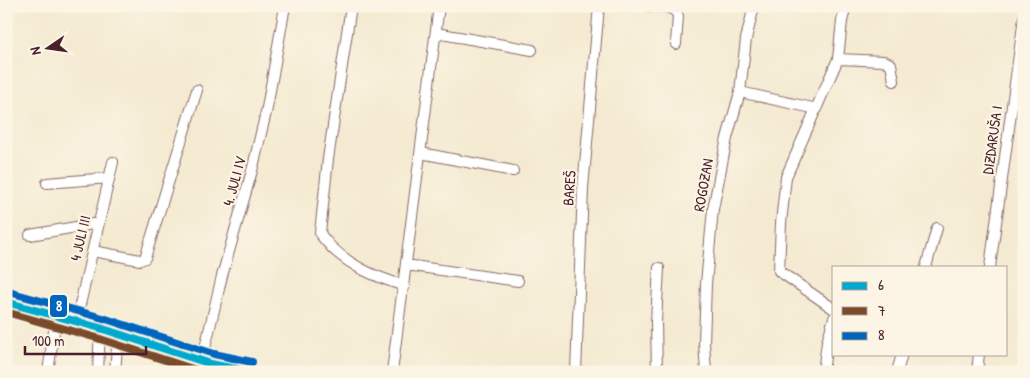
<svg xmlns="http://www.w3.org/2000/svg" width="1030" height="378" viewBox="0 0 1030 378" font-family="'Patrick Hand',sans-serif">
<rect width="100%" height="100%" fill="#fcf5e5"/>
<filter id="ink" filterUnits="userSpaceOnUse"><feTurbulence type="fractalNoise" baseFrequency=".02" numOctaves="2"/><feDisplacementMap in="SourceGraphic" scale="10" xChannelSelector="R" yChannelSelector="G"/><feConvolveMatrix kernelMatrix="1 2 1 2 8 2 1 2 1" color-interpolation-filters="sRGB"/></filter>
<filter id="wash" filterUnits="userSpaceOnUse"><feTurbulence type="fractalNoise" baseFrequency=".0096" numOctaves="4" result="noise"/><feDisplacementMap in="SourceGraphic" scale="20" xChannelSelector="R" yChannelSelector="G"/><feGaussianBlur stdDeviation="1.12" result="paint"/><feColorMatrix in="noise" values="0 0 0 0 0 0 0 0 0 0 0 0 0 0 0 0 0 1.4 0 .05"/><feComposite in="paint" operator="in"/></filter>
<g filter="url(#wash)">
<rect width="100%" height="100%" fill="#f4ead1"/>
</g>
<g filter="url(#ink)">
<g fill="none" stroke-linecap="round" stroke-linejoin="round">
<g stroke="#866665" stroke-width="12">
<path id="minor" d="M 351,6 L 328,159 L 320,233 C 323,239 328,243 332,248 C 355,269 375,276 404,286
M 648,6 C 658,7 675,5 678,16 L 676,44
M 436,33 L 532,50
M 838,59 L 884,61 L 891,64 L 894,81
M 740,92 L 817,109
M 421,153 L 513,171
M 47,183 L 109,178
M 30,235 L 99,223
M 93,251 L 140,260 L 145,258 L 197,90
M 406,265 L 518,281
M 926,267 L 937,228
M 990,267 L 1024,18
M 6,302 L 100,328 L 211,364 L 250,372
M 834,309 L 779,271 L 781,223 L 786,177 L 838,59 L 842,21 L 846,6
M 76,322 L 113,162
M 202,361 L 222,276 L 253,167 L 267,108 L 285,6
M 48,372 L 56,317
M 98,372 L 100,328
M 115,372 L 118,334
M 392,372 L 439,6
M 576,372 L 583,188 L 599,6
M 657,372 L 656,322 L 659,268
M 706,372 L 704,343 L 706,284 L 713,209 L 727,138 L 740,92 L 746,39 L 754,6
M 823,372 L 827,342 L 834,318
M 897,372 L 902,354
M 977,372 L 979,354"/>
</g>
<use href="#minor" stroke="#fff" stroke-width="10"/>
<g stroke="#fcf5e5" stroke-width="11">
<path id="bus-1" d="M 6,302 L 100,328 L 211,364 L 249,372"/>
</g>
<g stroke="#fcf5e5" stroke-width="11">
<path id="bus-2" d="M 6,312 L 97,338 L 202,372"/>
</g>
<g stroke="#fcf5e5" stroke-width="11">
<path id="bus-3" d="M 9,292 L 103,318 L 214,354 L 252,362"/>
</g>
<use href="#bus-1" stroke="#00a9ce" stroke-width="8"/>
<use href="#bus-2" stroke="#7a4b2a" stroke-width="8"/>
<use href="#bus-3" stroke="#0065bd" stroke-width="8"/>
</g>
</g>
<g text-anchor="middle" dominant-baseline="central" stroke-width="4.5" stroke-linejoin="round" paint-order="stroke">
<g font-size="15" fill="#4a1f2b" stroke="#fcf5e5">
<text transform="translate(992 140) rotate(-82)">DIZDARUŠA I</text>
<text transform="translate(234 181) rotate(-75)">4. JULI IV</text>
<text transform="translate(703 185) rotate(-80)">ROGOZAN</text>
<text transform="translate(569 188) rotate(-86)">BAREŠ</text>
<text transform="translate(80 238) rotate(-77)">4 JULI III</text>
</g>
</g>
<rect stroke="#fcf5e5" stroke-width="2" x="49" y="294" width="19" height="24" rx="5" fill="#0065bd"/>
<g font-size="14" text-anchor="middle" font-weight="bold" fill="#fff">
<text x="59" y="311">8</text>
</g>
<rect width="1030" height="378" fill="none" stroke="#fcf5e5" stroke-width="25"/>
<rect x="832" y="266" width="175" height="90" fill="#fcf5e5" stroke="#b59f9b"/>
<rect x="842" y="282" width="25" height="8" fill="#00a9ce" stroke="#b59f9b"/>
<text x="878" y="290" font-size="15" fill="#4a1f2b">6</text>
<rect x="842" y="307" width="25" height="8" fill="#7a4b2a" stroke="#b59f9b"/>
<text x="878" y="316" font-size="15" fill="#4a1f2b">7</text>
<rect x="842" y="332" width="25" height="8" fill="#0065bd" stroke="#b59f9b"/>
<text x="878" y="340" font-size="15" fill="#4a1f2b">8</text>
<g transform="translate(48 48) rotate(257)" stroke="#fcf5e5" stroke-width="4" paint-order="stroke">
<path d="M0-4L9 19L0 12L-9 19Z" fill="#4a1f2b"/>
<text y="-8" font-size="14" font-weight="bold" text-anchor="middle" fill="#4a1f2b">N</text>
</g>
<path d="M25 346v8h121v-8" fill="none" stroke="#4a1f2b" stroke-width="2.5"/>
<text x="32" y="346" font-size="15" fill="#4a1f2b" stroke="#fcf5e5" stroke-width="4" paint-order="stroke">100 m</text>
</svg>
